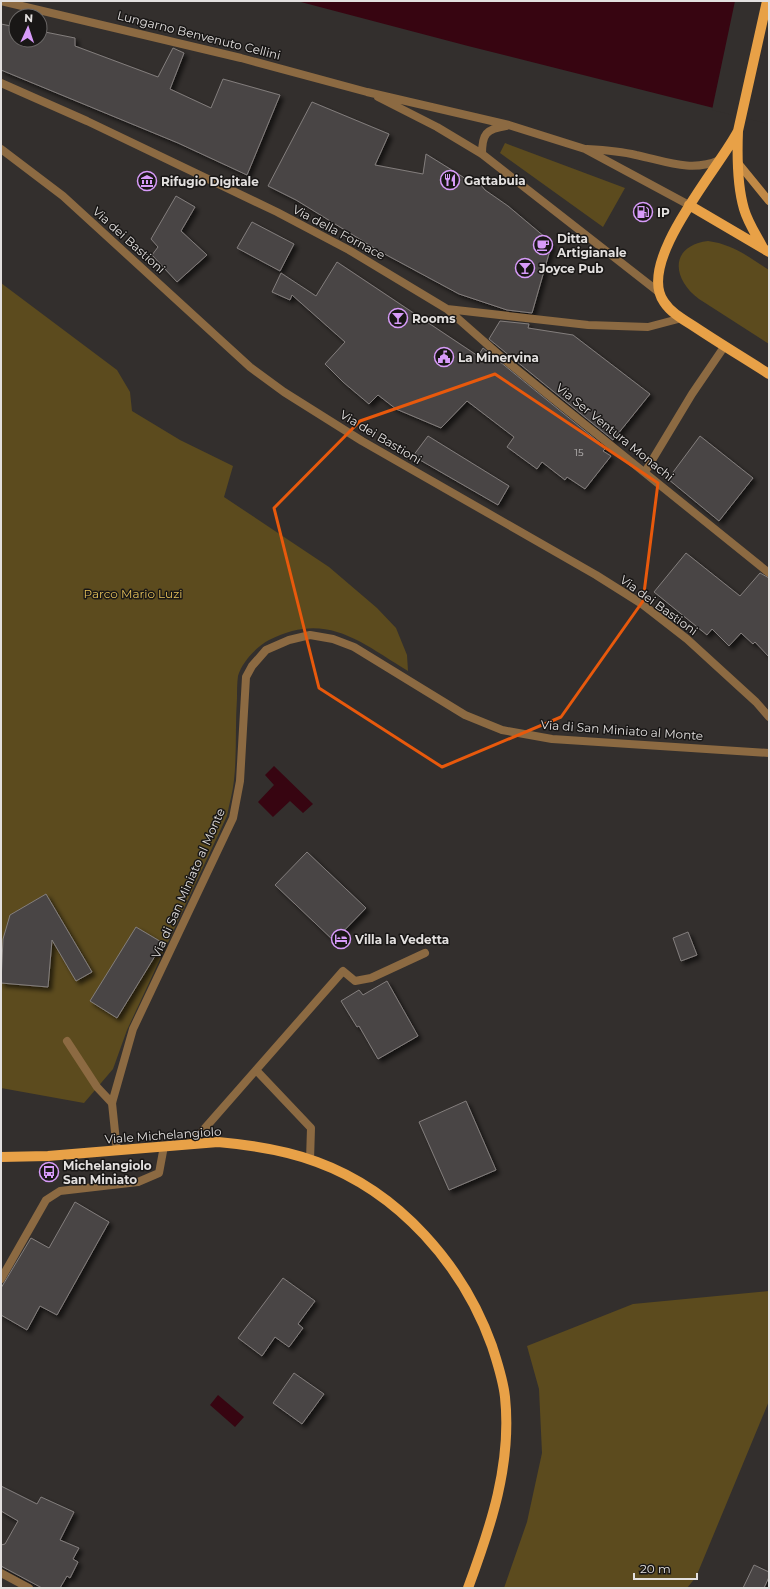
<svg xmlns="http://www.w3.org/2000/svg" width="770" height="1589" viewBox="0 0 770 1589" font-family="Montserrat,sans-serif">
<defs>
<filter id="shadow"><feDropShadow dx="3.5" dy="3.5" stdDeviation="2" flood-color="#0009"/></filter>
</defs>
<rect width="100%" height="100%" fill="#332f2d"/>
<path fill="#5c4b1e" d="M 505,143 L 625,188 L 603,227 L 500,153 Z
M 708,241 C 732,244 749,257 769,270 L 769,344 L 699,299 C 672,279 669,246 708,241 Z
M 1,283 L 117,370 L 130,392 L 132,411 L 180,440 L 233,466 L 224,497 L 329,567 L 377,608 L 396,628 L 407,655 L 408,671 C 359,641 326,611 269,640 C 256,647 242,662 238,676 C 237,683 237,691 237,698 C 235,725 237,753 234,780 C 233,792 229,804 227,816 L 127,1030 L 113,1069 L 84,1103 L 1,1088 Z
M 769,1291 L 769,1401 L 696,1577 L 687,1588 L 504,1588 L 527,1522 L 542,1453 L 539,1389 L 527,1346 L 633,1304 Z"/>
<path fill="#370511" d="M 297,1 L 769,1 L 769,122 L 468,46 Z
M 274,766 L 313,804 L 303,813 L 290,801 L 273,817 L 258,802 L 274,785 L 265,775 Z
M 218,1395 L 244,1417 L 235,1427 L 210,1405 Z"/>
<path fill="#332f2d" d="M 735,1 L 769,1 L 769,124 L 712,110 Z"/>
<path fill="#494544" stroke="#837e7d" filter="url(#shadow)" d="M 1,24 L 16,27 L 16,40 L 40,40 L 40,31 L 75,38 L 75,46 L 158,77 L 173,48 L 184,53 L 170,89 L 211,108 L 223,79 L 280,95 L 247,175 L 178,143 L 1,70 Z
M 312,102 L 389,134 L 375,165 L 423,174 L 426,154 L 463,177 L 471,185 L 477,180 L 485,190 L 508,206 L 552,243 L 532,313 L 507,310 L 459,294 L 379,251 L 296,200 L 268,186 Z
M 176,196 L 195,207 L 181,231 L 207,255 L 177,282 L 152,255 L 158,247 L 151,239 Z
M 252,222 L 294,244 L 280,271 L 237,248 Z
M 337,262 L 478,356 L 483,348 L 606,448 L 603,451 L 611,456 L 585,489 L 567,477 L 565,480 L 542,462 L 537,469 L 507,447 L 514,437 L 467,401 L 441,428 L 396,409 L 378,395 L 369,404 L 343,382 L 325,364 L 345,342 L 292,295 L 290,300 L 272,292 L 281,273 L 316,296 Z
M 500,321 L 529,324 L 528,328 L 573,335 L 650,394 L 613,440 L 489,339 Z
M 428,436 L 509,486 L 498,505 L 413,456 Z
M 700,436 L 753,478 L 719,521 L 668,479 Z
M 686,553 L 740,596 L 760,573 L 769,578 L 769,657 L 755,642 L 753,644 L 741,633 L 729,646 L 712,629 L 707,635 L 654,592 Z
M 307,852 L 366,908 L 334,941 L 275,885 Z
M 46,894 L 92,972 L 76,981 L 52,940 L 48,987 L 1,983 L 3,939 L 10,915 Z
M 136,927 L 163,943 L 117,1018 L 90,1001 Z
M 688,932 L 697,955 L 681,961 L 673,938 Z
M 387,981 L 418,1036 L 378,1059 L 359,1026 L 357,1027 L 341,1001 L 359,990 L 363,995 Z
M 466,1101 L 496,1170 L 449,1190 L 419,1122 Z
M 75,1202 L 109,1222 L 57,1315 L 40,1306 L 27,1330 L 1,1315 L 1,1288 L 31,1238 L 49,1248 Z
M 283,1278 L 315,1301 L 298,1324 L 303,1328 L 289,1347 L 275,1337 L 262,1356 L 238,1338 Z
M 294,1373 L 324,1394 L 302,1424 L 273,1403 Z
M 1,1486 L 37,1504 L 41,1497 L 74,1512 L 60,1540 L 79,1548 L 73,1559 L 78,1562 L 70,1578 L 67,1576 L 60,1588 L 42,1588 L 1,1566 L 1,1545 L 5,1544 L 18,1521 L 1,1511 Z
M 754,1565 L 769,1572 L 769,1577 L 764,1588 L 743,1588 Z"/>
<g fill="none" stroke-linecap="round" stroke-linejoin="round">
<path stroke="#8c6a42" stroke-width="8" d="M 67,1041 L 97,1087 L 112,1103
M 256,1070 L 311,1128 L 310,1160
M 191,1144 L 343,971 L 355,981 L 371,978 L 425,953"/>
<path stroke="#8c6a42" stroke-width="8" d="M 1,1 L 241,58 L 367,92 L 509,125 L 585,149 L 689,205
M 1,83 L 87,121 L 277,212 L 349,250 L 447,309 L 588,325 L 648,327 L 682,318
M 378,97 L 437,127 L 482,154 L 660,293
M 1,149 L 63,196 L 250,367 L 284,392 L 362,441 L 596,575 L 642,604 L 687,639 L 756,702 L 769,717
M 587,149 C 604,150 620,151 636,155 C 665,161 691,173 720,160
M 482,154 C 482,134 486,129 506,126
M 447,309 L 505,360 L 769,573
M 645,472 L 692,394 L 724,347
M 117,1151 L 112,1103 L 133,1029 L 233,818 L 240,781 L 246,677 L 252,666 L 266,650 L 289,640 L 310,635 L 333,639 L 354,647 L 465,715 L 502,730 L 552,739 L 769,753
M 1,1279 L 46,1200 L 60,1191 L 138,1182 L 159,1173 L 164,1146
M 1,1573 L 29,1588"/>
<path stroke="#c08946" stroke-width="8" d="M 738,163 L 769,201"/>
<path stroke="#e8a147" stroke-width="10" d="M 738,131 C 720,167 635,262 664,302 C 671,313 684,320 695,327 C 719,343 744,358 769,374
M 689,205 L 769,252
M 763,248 C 757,236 748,223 744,209 C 737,185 737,156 738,131 L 767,1
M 1,1157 L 48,1156 L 218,1142 C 251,1145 286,1150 317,1162 C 399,1192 463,1265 492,1346 C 497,1362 503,1379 505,1397 C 512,1464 491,1526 468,1588"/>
</g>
<path fill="none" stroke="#e8590c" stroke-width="3" stroke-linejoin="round" d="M 495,374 L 658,483 L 643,601 L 561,717 L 442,767 L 319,688 L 274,508 L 360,421 Z"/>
<defs>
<g id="restaurant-ring" transform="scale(1)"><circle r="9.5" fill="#191716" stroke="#d79bf9" stroke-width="1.5"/><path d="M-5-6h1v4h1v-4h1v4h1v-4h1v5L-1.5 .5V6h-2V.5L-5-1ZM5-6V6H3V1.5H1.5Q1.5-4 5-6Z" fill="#d79bf9"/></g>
<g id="museum-ring" transform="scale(1)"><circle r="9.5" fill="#191716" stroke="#d79bf9" stroke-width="1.5"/><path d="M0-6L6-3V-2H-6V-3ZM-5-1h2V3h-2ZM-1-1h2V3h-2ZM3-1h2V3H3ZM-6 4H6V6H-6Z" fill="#d79bf9"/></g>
<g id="fuel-ring" transform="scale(1)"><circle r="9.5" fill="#191716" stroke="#d79bf9" stroke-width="1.5"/><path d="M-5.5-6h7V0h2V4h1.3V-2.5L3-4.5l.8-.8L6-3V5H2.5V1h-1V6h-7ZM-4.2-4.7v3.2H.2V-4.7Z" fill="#d79bf9"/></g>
<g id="cafe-ring" transform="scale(1)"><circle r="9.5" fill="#191716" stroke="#d79bf9" stroke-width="1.5"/><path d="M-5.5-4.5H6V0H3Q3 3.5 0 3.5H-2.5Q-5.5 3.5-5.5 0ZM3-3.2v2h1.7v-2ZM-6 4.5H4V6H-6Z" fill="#d79bf9"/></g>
<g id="bar-ring" transform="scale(1)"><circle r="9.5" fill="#191716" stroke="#d79bf9" stroke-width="1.5"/><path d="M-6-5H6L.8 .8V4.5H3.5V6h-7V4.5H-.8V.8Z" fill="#d79bf9"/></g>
<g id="civic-ring" transform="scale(1)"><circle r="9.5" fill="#191716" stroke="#d79bf9" stroke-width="1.5"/><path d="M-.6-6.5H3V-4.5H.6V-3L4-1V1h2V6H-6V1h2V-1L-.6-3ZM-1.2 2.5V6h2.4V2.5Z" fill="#d79bf9"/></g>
<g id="hotel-ring" transform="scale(1)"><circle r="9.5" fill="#191716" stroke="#d79bf9" stroke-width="1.5"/><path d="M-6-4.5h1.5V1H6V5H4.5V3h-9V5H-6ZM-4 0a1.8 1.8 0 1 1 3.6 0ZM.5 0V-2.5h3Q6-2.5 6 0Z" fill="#d79bf9"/></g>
<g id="bus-ring" transform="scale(1)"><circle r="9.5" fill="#191716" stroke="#d79bf9" stroke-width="1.5"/><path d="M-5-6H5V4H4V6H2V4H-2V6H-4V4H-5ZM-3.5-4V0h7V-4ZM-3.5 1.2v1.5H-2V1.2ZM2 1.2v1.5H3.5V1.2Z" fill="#d79bf9"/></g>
</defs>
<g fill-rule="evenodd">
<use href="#restaurant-ring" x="450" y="180"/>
<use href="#museum-ring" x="147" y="181"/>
<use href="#fuel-ring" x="643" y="212"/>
<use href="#cafe-ring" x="543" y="245"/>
<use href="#bar-ring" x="525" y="268"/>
<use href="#bar-ring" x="398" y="318"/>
<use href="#civic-ring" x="444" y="357"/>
<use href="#hotel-ring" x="341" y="939"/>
<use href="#bus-ring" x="49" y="1172"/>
</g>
<g text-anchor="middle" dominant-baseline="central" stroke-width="3" stroke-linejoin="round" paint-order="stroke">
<g font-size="10" fill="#bcb9b8">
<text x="579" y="452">15</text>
</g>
<g font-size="12" fill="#e3e0df" stroke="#191716">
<text transform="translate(199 35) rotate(14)">Lungarno Benvenuto Cellini</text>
<text transform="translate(339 232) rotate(28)">Via della Fornace</text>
<text transform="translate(129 240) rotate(42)">Via dei Bastioni</text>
<text transform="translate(615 432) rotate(39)">Via Ser Ventura Monachi</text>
<text transform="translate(381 437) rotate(31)">Via dei Bastioni</text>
<text transform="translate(659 605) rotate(36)">Via dei Bastioni</text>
<text transform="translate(622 730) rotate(4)">Via di San Miniato al Monte</text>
<text transform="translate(188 883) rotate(-66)">Via di San Miniato al Monte</text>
<text transform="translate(163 1135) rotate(-4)">Viale Michelangiolo</text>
</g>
<g font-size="12" font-weight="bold" fill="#e3e0df" stroke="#191716" text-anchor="start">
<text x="464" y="180">Gattabuia</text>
<text x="161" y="181">Rifugio Digitale</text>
<text x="657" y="212">IP</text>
<text x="557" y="238">Ditta<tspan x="557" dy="14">Artigianale</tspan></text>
<text x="539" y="268">Joyce Pub</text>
<text x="412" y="318">Rooms</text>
<text x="458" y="357">La Minervina</text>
<text x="355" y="939">Villa la Vedetta</text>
<text x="63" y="1165">Michelangiolo<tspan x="63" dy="14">San Miniato</tspan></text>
</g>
<g font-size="12" fill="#e4bf59" stroke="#191716">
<text x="133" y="593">Parco Mario Luzi</text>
</g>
</g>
<rect width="770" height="1589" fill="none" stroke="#e3e0df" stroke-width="4"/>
<g transform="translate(28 28) rotate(3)"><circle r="19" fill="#191716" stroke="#6a6766"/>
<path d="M0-3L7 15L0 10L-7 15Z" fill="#d79bf9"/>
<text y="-6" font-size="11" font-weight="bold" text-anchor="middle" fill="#e3e0df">N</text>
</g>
<path d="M634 1573v6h63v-6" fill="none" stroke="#e3e0df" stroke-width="2"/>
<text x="640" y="1573" font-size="12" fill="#e3e0df" stroke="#191716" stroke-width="3" paint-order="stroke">20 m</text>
</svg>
